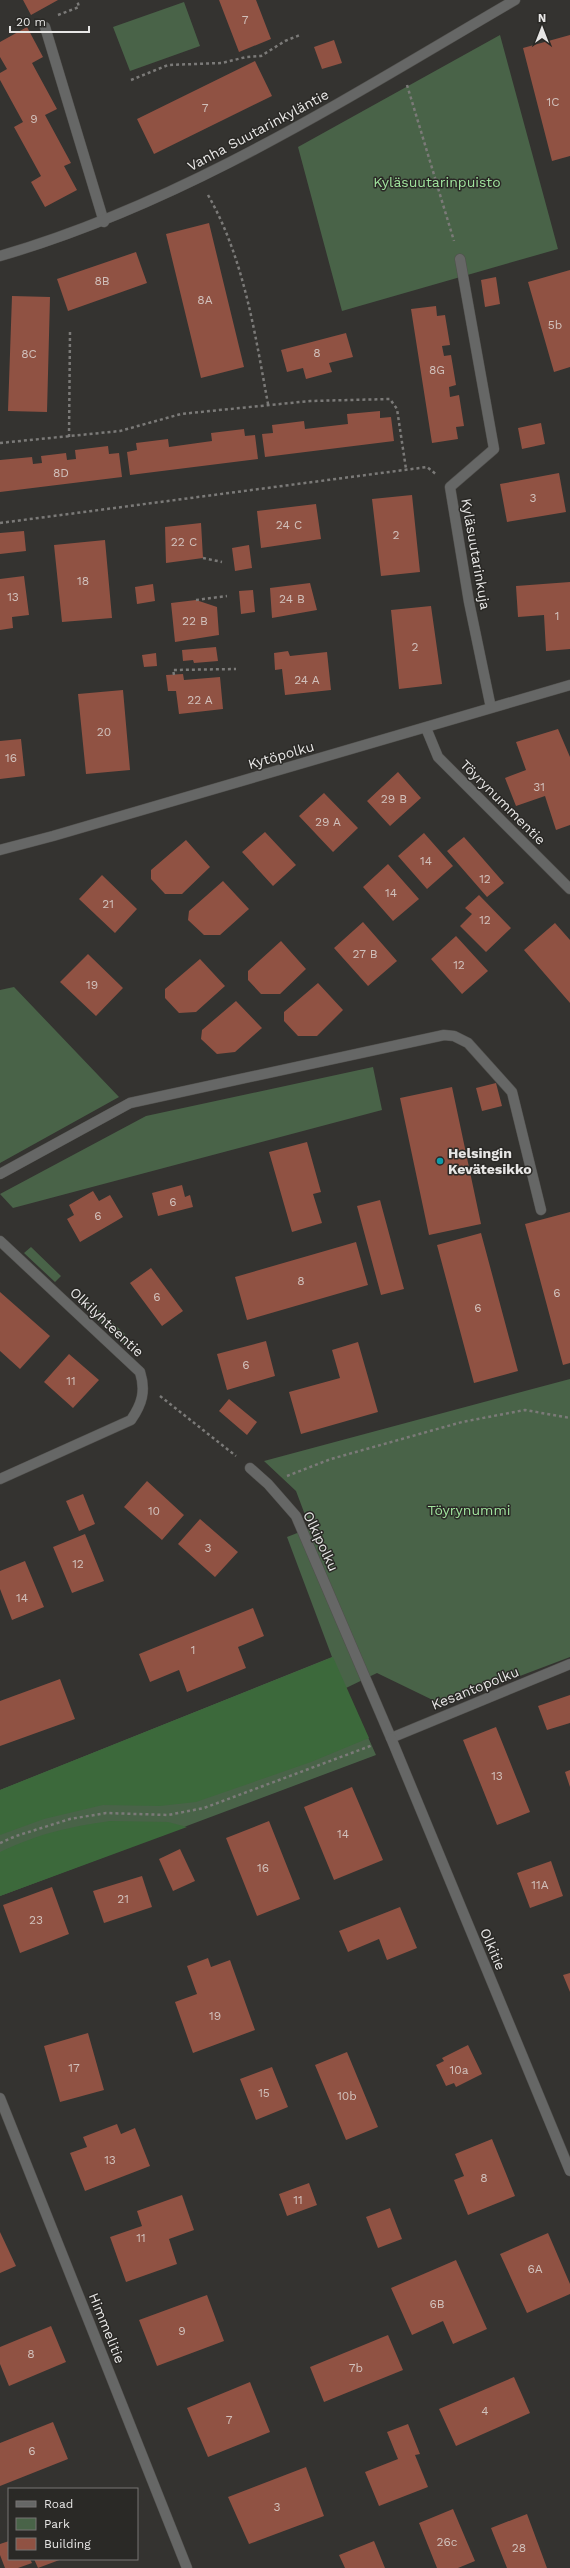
<svg xmlns="http://www.w3.org/2000/svg" width="570" height="2568" viewBox="0 0 570 2568" font-family="'Work Sans',sans-serif">
<rect width="100%" height="100%" fill="#343330"/>
<path fill="#496348" d="M 184,2 L 200,46 L 130,71 L 113,27 Z
M 500,35 L 558,249 L 342,311 L 298,147 Z
M 14,987 L 119,1097 L 0,1163 L 0,990 Z
M 373,1067 L 382,1110 L 13,1208 L 0,1194 L 146,1116 Z
M 31,1247 L 61,1276 L 55,1282 L 24,1253 Z
M 81,1298 L 86,1298 L 126,1335 L 131,1345 L 128,1348 L 77,1302 Z
M 570,1379 L 570,1657 L 443,1705 L 377,1673 L 346,1688 L 376,1755 L 0,1896 L 0,1790 L 332,1657 L 287,1537 L 310,1528 L 296,1491 L 264,1461 Z"/>
<path fill="#3c693b" d="M 333,1657 L 369,1738 L 311,1762 L 196,1802 L 160,1806 L 103,1805 L 44,1819 L 0,1835 L 0,1790 Z
M 110,1821 L 168,1822 L 187,1827 L 0,1896 L 0,1852 C 38,1834 68,1827 110,1821 Z"/>
<path fill="#905243" d="M 23,0 L 58,0 L 31,15 Z
M 219,0 L 256,0 L 271,39 L 239,52 Z
M 27,27 L 43,57 L 32,63 L 57,109 L 45,115 L 71,163 L 64,166 L 77,190 L 45,207 L 31,182 L 41,176 L 14,127 L 23,122 L 0,80 L 0,73 L 7,69 L 0,57 L 0,42 Z
M 570,35 L 570,156 L 552,161 L 523,48 Z
M 334,40 L 342,63 L 322,69 L 314,47 Z
M 255,61 L 272,96 L 154,154 L 137,119 Z
M 209,223 L 244,367 L 201,378 L 166,234 Z
M 136,252 L 147,283 L 68,311 L 57,279 Z
M 570,270 L 570,367 L 554,372 L 528,282 Z
M 496,277 L 500,304 L 485,307 L 481,280 Z
M 12,296 L 50,297 L 47,412 L 8,411 Z
M 436,306 L 437,316 L 445,315 L 450,345 L 442,346 L 444,356 L 451,355 L 456,385 L 449,387 L 450,397 L 459,395 L 464,426 L 456,427 L 458,439 L 432,443 L 411,309 Z
M 346,333 L 353,357 L 329,363 L 332,372 L 306,379 L 303,368 L 287,372 L 281,350 Z
M 380,411 L 380,418 L 391,417 L 394,441 L 265,457 L 262,434 L 273,433 L 272,425 L 304,421 L 305,429 L 348,424 L 347,414 Z
M 541,423 L 545,444 L 522,449 L 518,428 Z
M 244,429 L 245,436 L 255,435 L 258,459 L 130,475 L 127,452 L 137,450 L 136,443 L 168,439 L 169,447 L 212,441 L 211,433 Z
M 108,446 L 109,454 L 119,453 L 122,477 L 0,492 L 0,460 L 32,457 L 33,464 L 42,463 L 41,456 L 66,453 L 67,460 L 76,459 L 75,450 Z
M 559,473 L 566,512 L 507,522 L 500,484 Z
M 412,495 L 420,572 L 381,576 L 372,499 Z
M 316,504 L 321,539 L 261,548 L 257,511 Z
M 201,523 L 203,558 L 166,563 L 165,527 Z
M 24,531 L 26,551 L 0,554 L 0,533 Z
M 105,540 L 112,618 L 62,622 L 54,545 Z
M 249,545 L 252,568 L 235,571 L 232,548 Z
M 24,576 L 29,615 L 12,617 L 13,628 L 0,630 L 0,579 Z
M 570,582 L 570,649 L 546,651 L 544,615 L 518,617 L 516,586 Z
M 310,583 L 317,610 L 272,618 L 270,588 Z
M 153,584 L 155,601 L 137,604 L 135,587 Z
M 253,590 L 255,612 L 241,614 L 239,591 Z
M 196,600 L 217,607 L 219,635 L 175,642 L 171,603 Z
M 431,606 L 442,684 L 399,689 L 391,610 Z
M 216,647 L 218,661 L 194,663 L 193,660 L 183,661 L 182,650 Z
M 288,651 L 290,656 L 327,652 L 331,690 L 285,695 L 282,669 L 275,670 L 274,653 Z
M 156,653 L 157,666 L 144,667 L 142,655 Z
M 183,674 L 184,680 L 220,677 L 223,709 L 179,714 L 176,691 L 168,691 L 166,675 Z
M 123,690 L 130,770 L 86,774 L 78,694 Z
M 558,729 L 570,757 L 570,825 L 556,830 L 545,796 L 516,806 L 505,778 L 526,770 L 516,742 Z
M 21,739 L 25,776 L 0,779 L 0,741 Z
M 398,772 L 421,798 L 390,826 L 367,801 Z
M 324,793 L 358,828 L 333,852 L 299,816 Z
M 265,832 L 296,865 L 273,886 L 242,852 Z
M 424,833 L 453,866 L 427,889 L 398,856 Z
M 464,837 L 504,883 L 487,897 L 447,851 Z
M 186,840 L 210,867 L 182,894 L 165,894 L 151,879 L 151,870 Z
M 388,864 L 419,899 L 393,921 L 363,887 Z
M 102,875 L 137,909 L 115,933 L 79,899 Z
M 223,881 L 249,909 L 220,935 L 204,935 L 188,920 L 189,911 Z
M 479,895 L 511,928 L 486,952 L 460,926 L 472,914 L 465,908 Z
M 363,922 L 397,961 L 368,986 L 334,948 Z
M 555,923 L 570,940 L 570,1003 L 524,950 Z
M 456,936 L 488,971 L 462,994 L 431,959 Z
M 281,941 L 306,969 L 280,994 L 261,994 L 248,980 L 248,971 Z
M 88,954 L 123,988 L 96,1016 L 60,982 Z
M 200,959 L 225,986 L 196,1012 L 179,1013 L 165,998 L 165,989 Z
M 318,983 L 343,1010 L 317,1036 L 298,1036 L 284,1021 L 284,1012 Z
M 236,1001 L 262,1028 L 235,1052 L 217,1054 L 201,1039 L 202,1030 Z
M 496,1083 L 502,1106 L 482,1111 L 476,1088 Z
M 452,1087 L 481,1224 L 429,1235 L 400,1098 Z
M 307,1142 L 321,1192 L 313,1194 L 322,1223 L 292,1232 L 269,1152 Z
M 182,1185 L 185,1197 L 190,1195 L 193,1207 L 158,1216 L 152,1193 Z
M 93,1191 L 99,1201 L 110,1195 L 123,1217 L 80,1242 L 67,1219 L 74,1215 L 69,1205 Z
M 380,1200 L 404,1289 L 381,1295 L 357,1206 Z
M 570,1212 L 570,1363 L 563,1365 L 525,1224 Z
M 481,1233 L 518,1371 L 474,1383 L 437,1245 Z
M 356,1242 L 368,1285 L 247,1320 L 235,1277 Z
M 151,1268 L 183,1311 L 162,1326 L 130,1283 Z
M 0,1292 L 50,1336 L 20,1369 L 0,1351 Z
M 266,1341 L 275,1376 L 227,1390 L 217,1354 Z
M 358,1342 L 378,1412 L 301,1434 L 289,1392 L 340,1378 L 332,1350 Z
M 69,1354 L 99,1380 L 73,1408 L 44,1382 Z
M 229,1399 L 257,1422 L 247,1435 L 219,1411 Z
M 147,1481 L 184,1515 L 162,1540 L 124,1507 Z
M 83,1494 L 95,1524 L 79,1531 L 66,1501 Z
M 200,1519 L 238,1552 L 215,1577 L 178,1544 Z
M 85,1534 L 104,1581 L 72,1593 L 53,1547 Z
M 25,1561 L 44,1607 L 12,1620 L 0,1589 L 0,1571 Z
M 253,1608 L 264,1636 L 238,1647 L 246,1668 L 187,1692 L 179,1670 L 150,1682 L 139,1654 Z
M 60,1679 L 75,1719 L 0,1746 L 0,1701 Z
M 570,1695 L 570,1723 L 547,1730 L 538,1706 Z
M 496,1727 L 530,1812 L 497,1825 L 463,1740 Z
M 570,1770 L 570,1787 L 565,1772 Z
M 352,1787 L 383,1860 L 334,1880 L 304,1807 Z
M 269,1821 L 300,1899 L 257,1916 L 226,1838 Z
M 180,1849 L 195,1881 L 173,1891 L 159,1859 Z
M 551,1861 L 563,1896 L 530,1908 L 517,1873 Z
M 142,1876 L 152,1907 L 104,1923 L 93,1891 Z
M 52,1887 L 69,1934 L 20,1953 L 3,1905 Z
M 400,1907 L 417,1948 L 387,1960 L 379,1939 L 348,1952 L 339,1931 Z
M 208,1958 L 211,1967 L 230,1960 L 255,2030 L 193,2053 L 175,2002 L 197,1994 L 187,1966 Z
M 570,1973 L 570,1992 L 563,1975 Z
M 88,2033 L 104,2090 L 60,2102 L 44,2046 Z
M 468,2045 L 482,2074 L 456,2087 L 454,2083 L 446,2086 L 436,2065 L 444,2061 L 442,2058 Z
M 347,2052 L 378,2127 L 346,2140 L 315,2065 Z
M 272,2067 L 288,2107 L 256,2120 L 240,2079 Z
M 117,2124 L 121,2134 L 135,2128 L 150,2166 L 85,2191 L 70,2153 L 87,2147 L 83,2137 Z
M 492,2139 L 515,2196 L 468,2215 L 454,2180 L 464,2176 L 455,2154 Z
M 309,2183 L 317,2205 L 287,2216 L 279,2194 Z
M 182,2195 L 194,2230 L 169,2239 L 177,2264 L 126,2282 L 110,2237 L 142,2226 L 137,2211 Z
M 390,2208 L 402,2239 L 378,2248 L 366,2217 Z
M 0,2232 L 16,2266 L 0,2273 Z
M 548,2233 L 570,2284 L 570,2294 L 527,2313 L 500,2254 Z
M 456,2260 L 487,2329 L 453,2344 L 443,2321 L 412,2335 L 391,2288 Z
M 207,2295 L 224,2341 L 157,2366 L 139,2320 Z
M 51,2326 L 66,2362 L 9,2386 L 0,2364 L 0,2347 Z
M 388,2335 L 403,2370 L 324,2402 L 310,2367 Z
M 514,2377 L 530,2413 L 456,2446 L 439,2409 Z
M 250,2382 L 270,2432 L 208,2457 L 187,2408 Z
M 53,2422 L 68,2459 L 0,2486 L 0,2443 Z
M 408,2424 L 420,2454 L 415,2455 L 428,2487 L 379,2506 L 365,2472 L 398,2459 L 387,2432 Z
M 306,2467 L 324,2516 L 249,2544 L 228,2497 Z
M 453,2509 L 475,2561 L 458,2568 L 437,2568 L 419,2523 Z
M 527,2514 L 547,2568 L 507,2568 L 491,2528 Z
M 9,2541 L 9,2559 L 30,2559 L 32,2563 L 18,2568 L 5,2568 L 0,2555 L 0,2544 Z
M 374,2541 L 385,2568 L 345,2568 L 339,2555 Z
M 34,2559 L 62,2559 L 38,2568 Z"/>
<g fill="none" stroke-linecap="round" stroke-linejoin="round">
<g stroke="#51504d" stroke-width="11">
<path id="service" d="M 45,27 L 104,222
M 250,1468 L 268,1484 L 296,1516 L 391,1738 L 570,1664"/>
</g>
<g stroke="#51504d" stroke-width="11">
<path id="minor" d="M 0,256 C 186,202 350,96 515,0
M 460,259 L 494,449 L 450,487 L 469,602 L 491,708
M 426,728 L 438,757 L 570,889
M 0,850 L 53,836 L 570,685
M 0,1174 L 130,1103 L 444,1035 L 454,1036 L 468,1043 L 512,1092 L 541,1210
M 0,1241 L 140,1372 C 146,1391 142,1404 131,1420 L 0,1479
M 391,1738 L 570,2171
M 0,2098 L 187,2568"/>
</g>
<path stroke="#7b7a78" stroke-width="2.5" stroke-dasharray="3 3" stroke-linecap="butt" d="M 58,15 L 79,7 L 77,0
M 131,80 L 168,65 L 222,63 L 246,57 L 261,56 L 285,41 L 300,35
M 407,85 L 454,241
M 208,195 C 244,258 255,334 268,404
M 69,437 L 70,332
M 0,443 L 120,431 L 181,414 L 210,411 L 310,401 L 390,399 L 397,409 L 406,469
M 0,523 L 427,467 L 437,475
M 203,558 L 222,562
M 196,600 L 227,596
M 174,675 L 173,670 L 236,669
M 160,1396 L 236,1456
M 287,1476 L 331,1459 L 462,1422 L 525,1410 L 570,1418
M 0,1843 L 16,1836 L 70,1819 L 106,1813 L 168,1815 L 204,1808 L 373,1745"/>
<use href="#service" stroke="#666766" stroke-width="10"/>
<use href="#minor" stroke="#666766" stroke-width="10"/>
</g>
<circle fill="#0f9aa8" stroke="#2a2926" stroke-width="1.5" cx="440" cy="1161" r="4"/>
<g text-anchor="middle" dominant-baseline="central" stroke-width="3" stroke-linejoin="round" paint-order="stroke">
<g font-size="12" fill="#d1c1bc">
<text x="245" y="20">7</text>
<text x="553" y="102">1C</text>
<text x="205" y="108">7</text>
<text x="34" y="119">9</text>
<text x="102" y="281">8B</text>
<text x="205" y="300">8A</text>
<text x="555" y="325">5b</text>
<text x="317" y="353">8</text>
<text x="29" y="354">8C</text>
<text x="437" y="370">8G</text>
<text x="61" y="473">8D</text>
<text x="533" y="498">3</text>
<text x="289" y="525">24 C</text>
<text x="396" y="535">2</text>
<text x="184" y="542">22 C</text>
<text x="83" y="581">18</text>
<text x="13" y="597">13</text>
<text x="292" y="599">24 B</text>
<text x="557" y="616">1</text>
<text x="195" y="621">22 B</text>
<text x="415" y="647">2</text>
<text x="307" y="680">24 A</text>
<text x="200" y="700">22 A</text>
<text x="104" y="732">20</text>
<text x="11" y="758">16</text>
<text x="539" y="787">31</text>
<text x="394" y="799">29 B</text>
<text x="328" y="822">29 A</text>
<text x="426" y="861">14</text>
<text x="485" y="879">12</text>
<text x="391" y="893">14</text>
<text x="108" y="904">21</text>
<text x="485" y="920">12</text>
<text x="365" y="954">27 B</text>
<text x="459" y="965">12</text>
<text x="92" y="985">19</text>
<text x="173" y="1202">6</text>
<text x="98" y="1216">6</text>
<text x="301" y="1281">8</text>
<text x="557" y="1293">6</text>
<text x="157" y="1297">6</text>
<text x="478" y="1308">6</text>
<text x="246" y="1365">6</text>
<text x="71" y="1381">11</text>
<text x="154" y="1511">10</text>
<text x="208" y="1548">3</text>
<text x="78" y="1564">12</text>
<text x="22" y="1598">14</text>
<text x="193" y="1650">1</text>
<text x="497" y="1776">13</text>
<text x="343" y="1834">14</text>
<text x="263" y="1868">16</text>
<text x="540" y="1885">11A</text>
<text x="123" y="1899">21</text>
<text x="36" y="1920">23</text>
<text x="215" y="2016">19</text>
<text x="74" y="2068">17</text>
<text x="459" y="2070">10a</text>
<text x="264" y="2093">15</text>
<text x="347" y="2096">10b</text>
<text x="110" y="2160">13</text>
<text x="484" y="2178">8</text>
<text x="298" y="2200">11</text>
<text x="141" y="2238">11</text>
<text x="535" y="2269">6A</text>
<text x="437" y="2304">6B</text>
<text x="182" y="2331">9</text>
<text x="31" y="2354">8</text>
<text x="356" y="2368">7b</text>
<text x="485" y="2411">4</text>
<text x="229" y="2420">7</text>
<text x="32" y="2451">6</text>
<text x="277" y="2507">3</text>
<text x="447" y="2542">26c</text>
<text x="519" y="2548">28</text>
</g>
<g font-size="14" fill="#e7e6e5" stroke="#2a2926">
<text transform="translate(258 130) rotate(-28)">Vanha Suutarinkyläntie</text>
<text transform="translate(476 554) rotate(80)">Kyläsuutarinkuja</text>
<text transform="translate(281 755) rotate(-16)">Kytöpolku</text>
<text transform="translate(503 802) rotate(45)">Töyrynummentie</text>
<text transform="translate(107 1322) rotate(43)">Olkilyhteentie</text>
<text transform="translate(321 1541) rotate(65)">Olkipolku</text>
<text transform="translate(475 1688) rotate(-22)">Kesantopolku</text>
<text transform="translate(493 1949) rotate(67)">Olkitie</text>
<text transform="translate(107 2328) rotate(68)">Himmelitie</text>
</g>
<g font-size="14" fill="#a0e39d" stroke="#2a2926">
<text x="437" y="182">Kyläsuutarinpuisto</text>
<text x="469" y="1510">Töyrynummi</text>
</g>
<g font-size="14" font-weight="bold" fill="#e7e6e5" stroke="#2a2926" text-anchor="start">
<text x="448" y="1153">Helsingin<tspan x="448" dy="16">Kevätesikko</tspan></text>
</g>
</g>
<rect x="8" y="2488" width="130" height="72" fill="#2a2926" stroke="#767572"/>
<rect x="16" y="2501" width="20" height="6" fill="#666766" stroke="#767572"/>
<text x="44" y="2508" font-size="12" fill="#e7e6e5">Road</text>
<rect x="16" y="2518" width="20" height="12" fill="#496348" stroke="#767572"/>
<text x="44" y="2528" font-size="12" fill="#e7e6e5">Park</text>
<rect x="16" y="2538" width="20" height="12" fill="#905243" stroke="#767572"/>
<text x="44" y="2548" font-size="12" fill="#e7e6e5">Building</text>
<g transform="translate(542 28)" stroke="#2a2926" stroke-width="3" paint-order="stroke">
<path d="M0-3L7 15L0 10L-7 15Z" fill="#e7e6e5"/>
<text y="-6" font-size="11" font-weight="bold" text-anchor="middle" fill="#e7e6e5">N</text>
</g>
<path d="M10 26v6h79v-6" fill="none" stroke="#e7e6e5" stroke-width="2"/>
<text x="16" y="26" font-size="12" fill="#e7e6e5" stroke="#2a2926" stroke-width="3" paint-order="stroke">20 m</text>
</svg>
